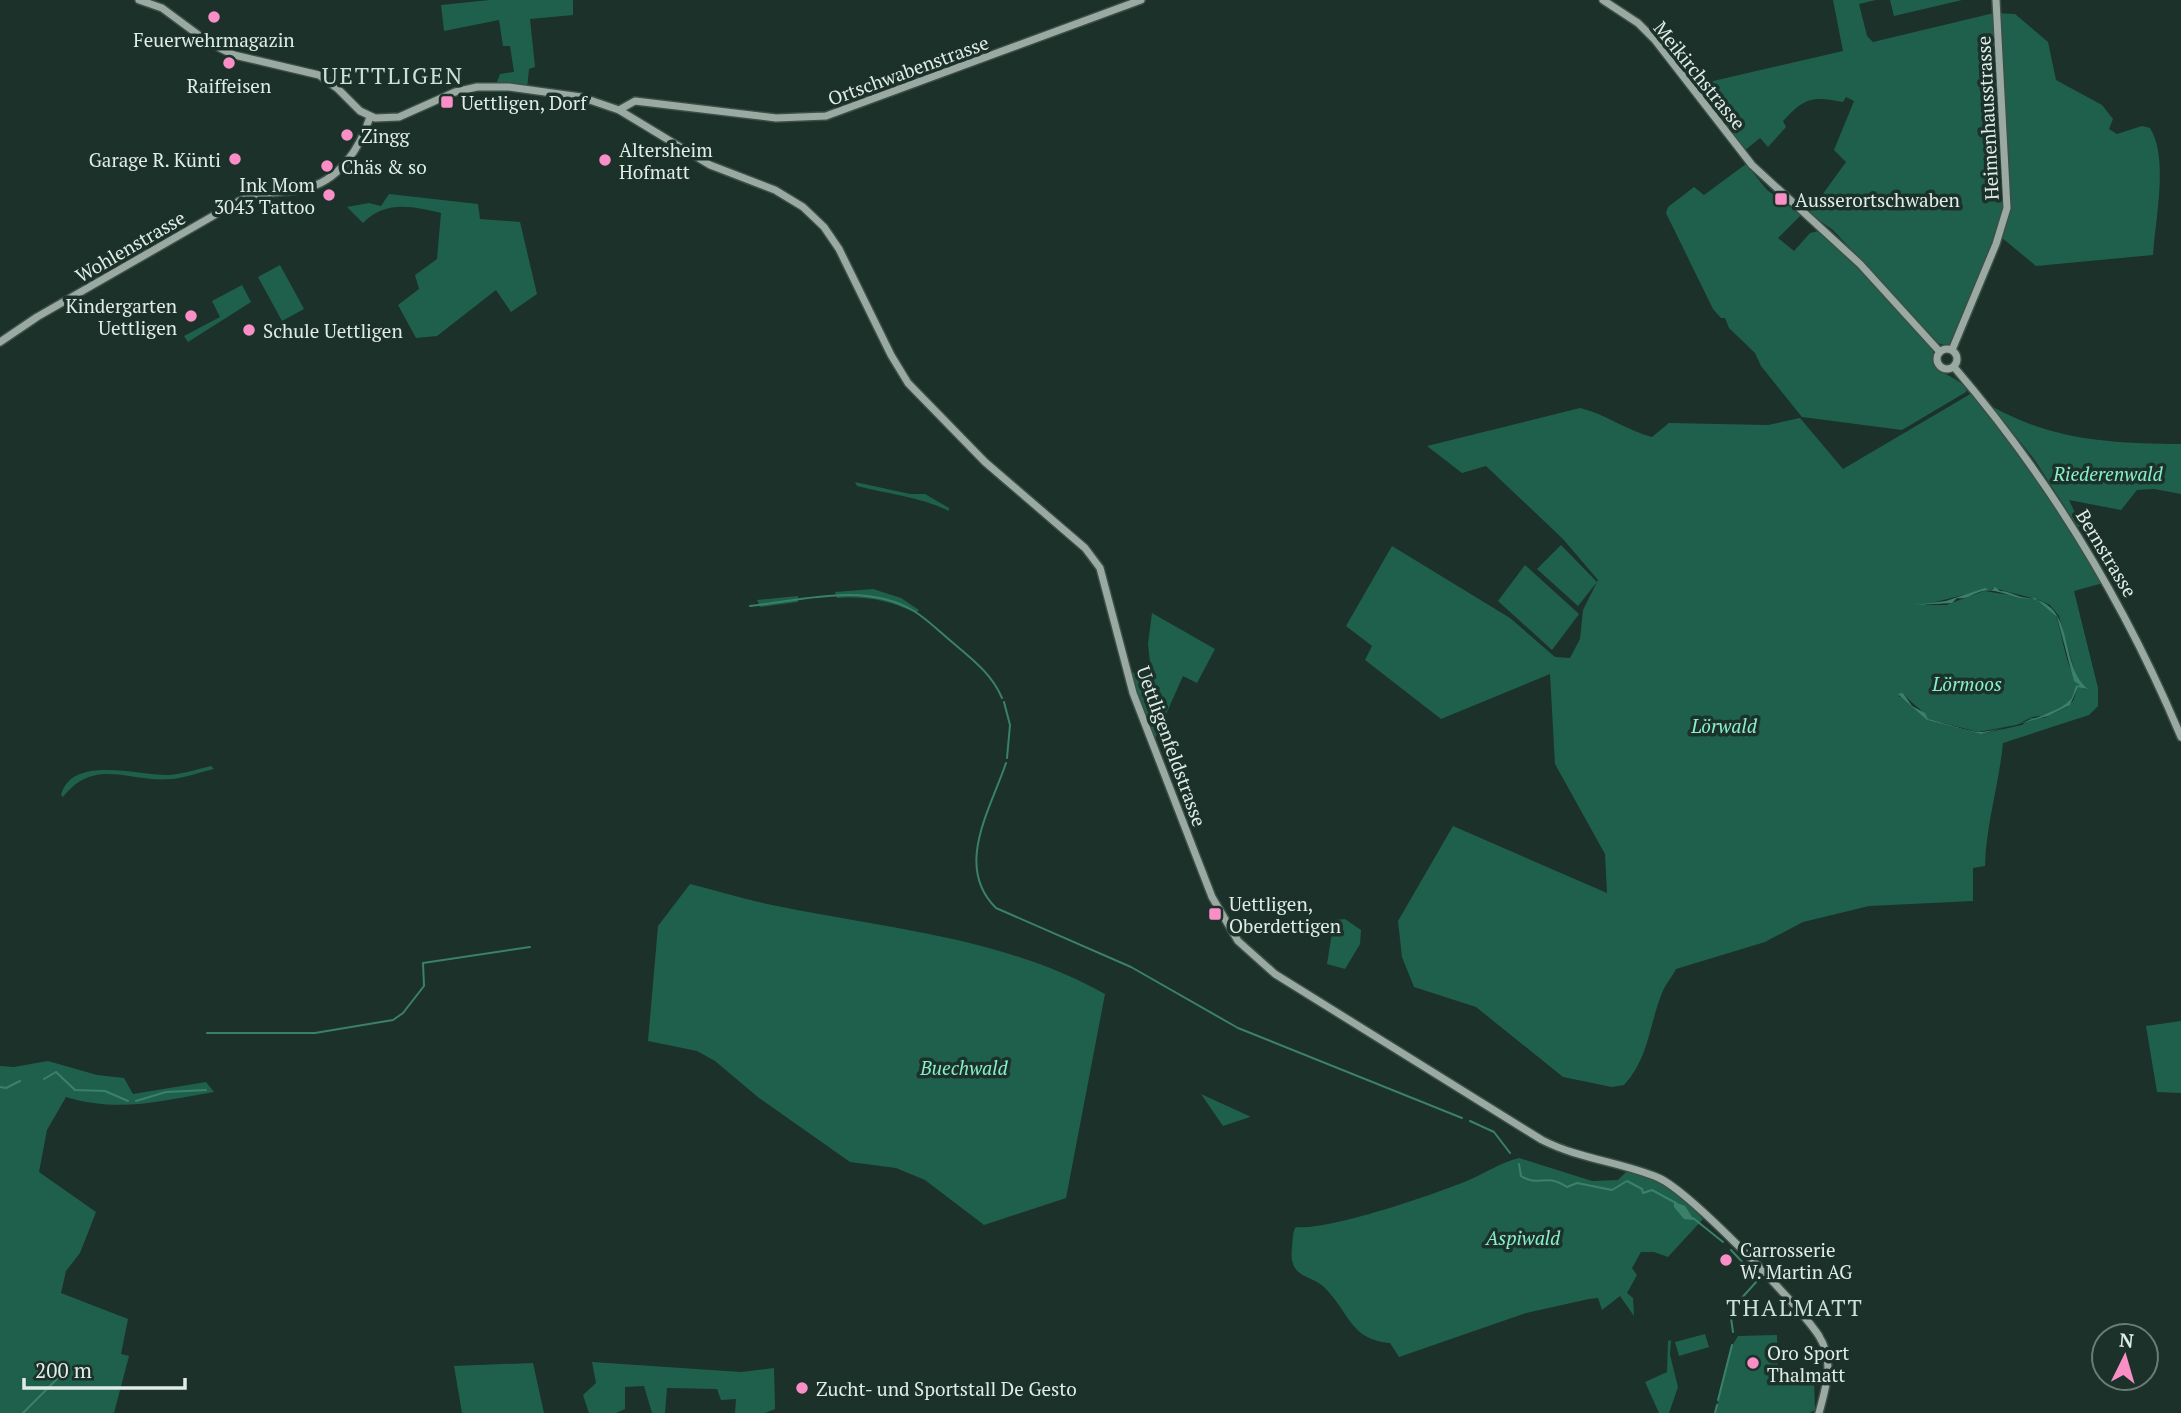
<svg xmlns="http://www.w3.org/2000/svg" width="2181" height="1413" viewBox="0 0 2181 1413" font-family="'PT Serif',serif">
<rect width="100%" height="100%" fill="#1c3129"/>
<path fill="#1f604c" fill-rule="evenodd" d="M 490,0 L 573,0 L 573,15 L 530,19 L 535,67 L 529,69 L 527,89 L 495,87 L 500,74 L 514,72 L 510,46 L 503,46 L 499,20 L 444,31 L 441,5 Z
M 1833,0 L 1876,0 L 1859,4 L 1867,36 L 1873,42 L 1994,13 L 2015,14 L 2048,42 L 2056,80 L 2102,105 L 2113,119 L 2109,129 L 2117,134 L 2142,126 L 2150,128 C 2169,158 2155,220 2153,255 L 2036,266 L 2001,237 L 1952,343 L 1947,346 L 1938,343 L 1833,230 L 1809,213 L 1846,162 L 1834,150 L 1854,101 L 1846,97 L 1843,102 C 1812,96 1805,97 1783,121 L 1786,127 L 1768,147 L 1760,138 L 1744,151 L 1696,85 L 1843,51 Z
M 1890,0 L 1962,0 L 1894,16 Z
M 1746,164 L 1767,190 L 1801,215 L 1778,238 L 1794,251 L 1810,233 L 1819,231 L 1858,265 L 1928,344 L 1933,350 C 1934,378 1950,370 1967,389 L 1966,392 L 1902,430 L 1802,417 L 1761,366 L 1755,353 L 1729,328 L 1725,318 L 1721,318 L 1713,309 L 1666,213 L 1668,207 L 1694,187 L 1704,195 Z
M 389,194 L 478,204 L 480,219 L 520,222 L 537,294 L 511,312 L 496,290 L 437,336 L 416,338 L 398,305 L 419,289 L 415,275 L 437,259 L 441,213 C 413,206 385,200 363,223 L 347,207 L 369,203 L 381,206 Z
M 280,265 L 304,309 L 282,321 L 258,277 Z
M 242,285 L 251,302 L 188,342 L 184,336 L 220,317 L 212,301 Z
M 1972,393 L 2047,490 L 2103,583 L 2074,591 L 2098,688 L 2098,706 L 2089,715 L 2003,743 C 1999,785 1986,824 1985,866 L 1973,868 L 1973,901 L 1869,906 L 1803,922 L 1765,942 L 1676,969 C 1672,977 1665,985 1662,993 C 1649,1025 1649,1058 1624,1085 L 1612,1087 L 1563,1077 L 1476,1007 L 1414,987 L 1402,957 L 1398,921 L 1453,826 L 1607,893 L 1605,854 L 1555,764 L 1550,674 L 1441,719 L 1365,660 L 1372,646 L 1346,626 L 1392,546 L 1510,618 L 1555,657 L 1570,658 L 1580,639 L 1583,610 L 1598,580 L 1563,539 L 1486,466 L 1462,473 L 1427,446 L 1580,408 C 1606,414 1625,430 1652,437 L 1669,423 L 1768,425 L 1800,418 L 1843,469 ZM 1993,588 L 2036,599 L 1984,591 L 1946,605 L 1923,605 L 1988,589 L 1991,591 ZM 2037,599 L 2050,605 L 2059,616 L 2077,680 L 2087,690 C 2068,682 2063,638 2057,619 C 2054,610 2043,606 2037,599 ZM 2078,687 L 2073,701 L 2067,707 L 2044,718 L 2031,718 L 2022,725 L 1981,734 L 1927,720 L 1902,696 L 1898,697 L 1903,693 C 1911,704 1923,709 1928,719 L 1978,732 L 2016,725 L 2032,717 L 2048,715 L 2069,702 Z
M 1991,406 C 2054,441 2111,443 2181,444 L 2181,494 L 2154,489 L 2137,490 L 2121,510 L 2069,500 L 2081,526 L 2078,527 L 2034,459 Z
M 855,482 L 910,494 L 925,494 L 949,508 L 949,511 C 921,497 888,494 857,486 Z
M 1561,545 L 1597,582 L 1578,606 L 1537,569 Z
M 1525,565 L 1579,614 L 1552,650 L 1498,601 Z
M 873,589 L 901,598 L 919,610 L 916,613 C 888,600 868,596 837,598 L 835,592 Z
M 798,596 L 798,602 L 760,607 L 757,600 Z
M 1152,613 L 1215,649 L 1197,683 L 1183,676 L 1154,741 L 1129,673 L 1151,672 L 1148,644 Z
M 211,766 L 214,769 C 200,772 185,778 171,779 C 130,783 95,756 63,797 L 61,795 C 72,754 139,776 169,775 C 183,774 198,769 211,766 Z
M 690,884 C 717,891 744,899 772,905 C 883,928 1004,937 1105,994 L 1066,1198 L 984,1225 L 925,1180 L 896,1168 L 850,1162 L 759,1098 L 715,1061 L 697,1051 L 648,1041 L 658,926 Z
M 1345,919 L 1361,930 L 1360,944 L 1345,969 L 1327,964 L 1334,920 Z
M 2181,1021 L 2181,1093 L 2157,1092 L 2146,1026 Z
M 48,1061 L 97,1075 L 124,1078 L 133,1094 L 206,1082 L 214,1092 C 160,1101 119,1113 66,1097 L 47,1130 L 39,1172 L 96,1212 L 80,1253 L 66,1271 L 61,1293 L 128,1319 L 121,1354 L 129,1356 L 114,1413 L 0,1413 L 0,1066 L 14,1067 Z
M 1201,1094 L 1249,1116 L 1250,1117 L 1223,1126 Z
M 1519,1158 L 1592,1181 L 1618,1180 L 1626,1172 C 1658,1173 1682,1197 1703,1219 L 1668,1257 L 1654,1252 L 1641,1252 L 1632,1268 L 1637,1275 L 1627,1293 L 1633,1298 L 1634,1316 L 1620,1296 L 1602,1310 L 1598,1298 L 1589,1299 L 1526,1313 L 1399,1357 L 1390,1343 C 1351,1340 1350,1314 1326,1289 C 1311,1273 1288,1280 1292,1247 C 1293,1240 1292,1232 1296,1227 C 1328,1231 1436,1194 1469,1180 C 1485,1173 1502,1162 1519,1158 Z
M 1705,1334 L 1709,1347 L 1679,1356 L 1675,1342 Z
M 1777,1335 L 1778,1380 L 1814,1379 L 1815,1410 L 1809,1413 L 1715,1413 L 1732,1346 L 1738,1336 Z
M 1671,1340 L 1670,1355 L 1678,1387 L 1669,1413 L 1659,1413 L 1645,1382 L 1667,1372 L 1668,1341 Z
M 592,1362 L 741,1372 L 774,1368 L 775,1409 L 765,1413 L 735,1413 L 736,1399 L 721,1400 L 717,1389 L 667,1388 L 665,1413 L 652,1413 L 644,1386 L 625,1387 L 625,1409 L 616,1413 L 589,1413 L 583,1395 L 596,1383 Z
M 533,1363 L 544,1413 L 462,1413 L 454,1366 Z"/>
<path fill="#3b8169" d="M 1995,587 L 2000,591 C 2010,591 2017,597 2026,598 C 2078,602 2057,664 2088,689 L 2078,687 L 2070,705 L 2048,716 L 1981,734 L 1927,720 L 1898,694 L 1903,693 L 1912,706 L 1925,713 L 1928,719 C 1938,721 1973,733 1980,732 C 1999,731 2057,714 2069,701 C 2073,698 2074,691 2076,686 L 2080,685 L 2074,681 L 2057,617 L 2035,598 C 2017,602 2000,588 1983,591 C 1973,593 1968,600 1957,598 L 1952,603 L 1915,605 L 1946,601 L 1985,588 L 1991,591 Z
M 1674,1202 L 1685,1206 L 1694,1220 L 1684,1219 L 1674,1207 Z"/>
<g fill="none" stroke-linecap="round" stroke-linejoin="round">
<path stroke="#3b8169" stroke-width="2" d="M 750,606 C 803,600 866,582 914,611 C 928,620 940,632 952,642 C 972,659 992,674 1002,698
M 1004,702 L 1010,725 L 1007,758
M 1006,763 C 990,810 954,867 996,908 L 1131,967 L 1238,1028 L 1462,1118
M 207,1033 L 315,1033 L 393,1020 L 403,1013 L 424,986 L 423,963 L 530,947
M 44,1079 L 56,1072 L 75,1090 L 105,1091 L 128,1101
M 0,1087 L 6,1088 L 20,1081
M 136,1101 L 166,1092 L 206,1090
M 1470,1121 L 1494,1132 L 1510,1153
M 1519,1164 L 1521,1176 C 1540,1188 1544,1172 1567,1187 L 1577,1183 L 1612,1190 L 1627,1181 L 1642,1189 L 1643,1193 L 1652,1190 L 1676,1203
M 1693,1218 L 1723,1242
M 1731,1250 L 1746,1266
M 1733,1332 L 1730,1311 L 1757,1281
M 1718,1400 L 1732,1345
M 23,1413 L 64,1372
M 1715,1413 L 1717,1405"/>
<g stroke="#3b4f47" stroke-width="10">
<path id="secondary" d="M 139,0 L 162,8 L 208,42 L 234,55 L 319,75 L 338,89 L 360,111 L 375,118 L 399,117 L 455,92 L 477,87 L 509,87 L 581,97 L 619,110 L 710,165 L 775,190 L 803,207 L 824,227 L 839,249 L 891,355 L 908,383 L 985,462 L 1085,548 L 1100,568 L 1133,693 L 1212,897 L 1238,941 L 1275,974 L 1542,1140 C 1579,1159 1621,1162 1659,1178 C 1691,1193 1798,1304 1819,1336 C 1835,1362 1826,1386 1819,1413
M 1603,0 L 1638,23 L 1655,40 L 1752,165 L 1860,264 L 1940,352
M 619,110 L 635,101 L 776,118 L 826,116 L 1141,0
M 0,342 L 37,317 L 239,201 C 260,192 281,193 303,189 C 339,182 360,148 370,117
M1937 359a10 10 0 1 1 20 0a10 10 0 1 1-20 0Z
M 1952,350 L 1996,244 L 2007,208 L 1996,0
M 1954,367 C 2050,479 2124,601 2181,737"/>
</g>
<use href="#secondary" stroke="#9aaaa3" stroke-width="7"/>
</g>
<g fill="#fa8fc7" stroke="#1c3129" stroke-width="2.5">
<circle cx="214" cy="17" r="7"/>
<circle cx="229" cy="63" r="7"/>
<rect x="440" y="95" width="14" height="14" rx="3.5"/>
<circle cx="347" cy="135" r="7"/>
<circle cx="235" cy="159" r="7"/>
<circle cx="605" cy="160" r="7"/>
<circle cx="327" cy="166" r="7"/>
<circle cx="329" cy="195" r="7"/>
<rect x="1774" y="192" width="14" height="14" rx="3.5"/>
<circle cx="191" cy="316" r="7"/>
<circle cx="249" cy="330" r="7"/>
<rect x="1208" y="907" width="14" height="14" rx="3.5"/>
<circle cx="1726" cy="1260" r="7"/>
<circle cx="1753" cy="1363" r="7"/>
<circle cx="802" cy="1388" r="7"/>
</g>
<g text-anchor="middle" dominant-baseline="central" stroke-width="7" stroke-linejoin="round" paint-order="stroke">
<g font-size="19" fill="#e0ece7" stroke="#1c3129" text-anchor="start">
<text x="214" y="39" text-anchor="middle">Feuerwehrmagazin</text>
<text x="229" y="85" text-anchor="middle">Raiffeisen</text>
<text x="461" y="102">Uettligen, Dorf</text>
<text x="361" y="135">Zingg</text>
<text x="619" y="149">Altersheim<tspan x="619" dy="22">Hofmatt</tspan></text>
<text x="221" y="159" text-anchor="end">Garage R. Künti</text>
<text x="341" y="166">Chäs &amp; so</text>
<text x="315" y="184" text-anchor="end">Ink Mom<tspan x="315" dy="22">3043 Tattoo</tspan></text>
<text x="1795" y="199">Ausserortschwaben</text>
<text x="177" y="305" text-anchor="end">Kindergarten<tspan x="177" dy="22">Uettligen</tspan></text>
<text x="263" y="330">Schule Uettligen</text>
<text x="1229" y="903">Uettligen,<tspan x="1229" dy="22">Oberdettigen</tspan></text>
<text x="1740" y="1249">Carrosserie<tspan x="1740" dy="22">W. Martin AG</tspan></text>
<text x="1767" y="1352">Oro Sport<tspan x="1767" dy="22">Thalmatt</tspan></text>
<text x="816" y="1388">Zucht- und Sportstall De Gesto</text>
</g>
<g font-size="19" fill="#e0ece7" stroke="#1c3129">
<text transform="translate(908 70) rotate(-20)">Ortschwabenstrasse</text>
<text transform="translate(1700 75) rotate(51)">Meikirchstrasse</text>
<text transform="translate(1987 118) rotate(-93)">Heimenhausstrasse</text>
<text transform="translate(130 246) rotate(-30)">Wohlenstrasse</text>
<text transform="translate(2107 553) rotate(59)">Bernstrasse</text>
<text transform="translate(1172 746) rotate(70)">Uettligenfeldstrasse</text>
</g>
<g font-size="19" font-style="italic" fill="#88f0cb" stroke="#1c3129">
<text x="2108" y="473">Riederenwald</text>
<text x="1967" y="683">Lörmoos</text>
<text x="1724" y="725">Lörwald</text>
<text x="964" y="1067">Buechwald</text>
<text x="1523" y="1237">Aspiwald</text>
</g>
<g font-size="23" letter-spacing="2" fill="#c9e1d7" stroke="#1c3129">
<text x="393" y="75">UETTLIGEN</text>
<text x="1795" y="1307">THALMATT</text>
</g>
</g>
<g transform="translate(2125 1357) rotate(5)"><circle r="33" fill="#1c3129" stroke="#6a7c75" stroke-width="2"/>
<path d="M0-5L12 26L0 18L-12 26Z" fill="#fa8fc7"/>
<text y="-10" font-size="19" font-weight="bold" text-anchor="middle" fill="#e0ece7">N</text>
</g>
<path d="M24 1378v10h161v-10" fill="none" stroke="#e0ece7" stroke-width="3.5"/>
<text x="35" y="1378" font-size="21" fill="#e0ece7" stroke="#1c3129" stroke-width="5" paint-order="stroke">200 m</text>
</svg>
